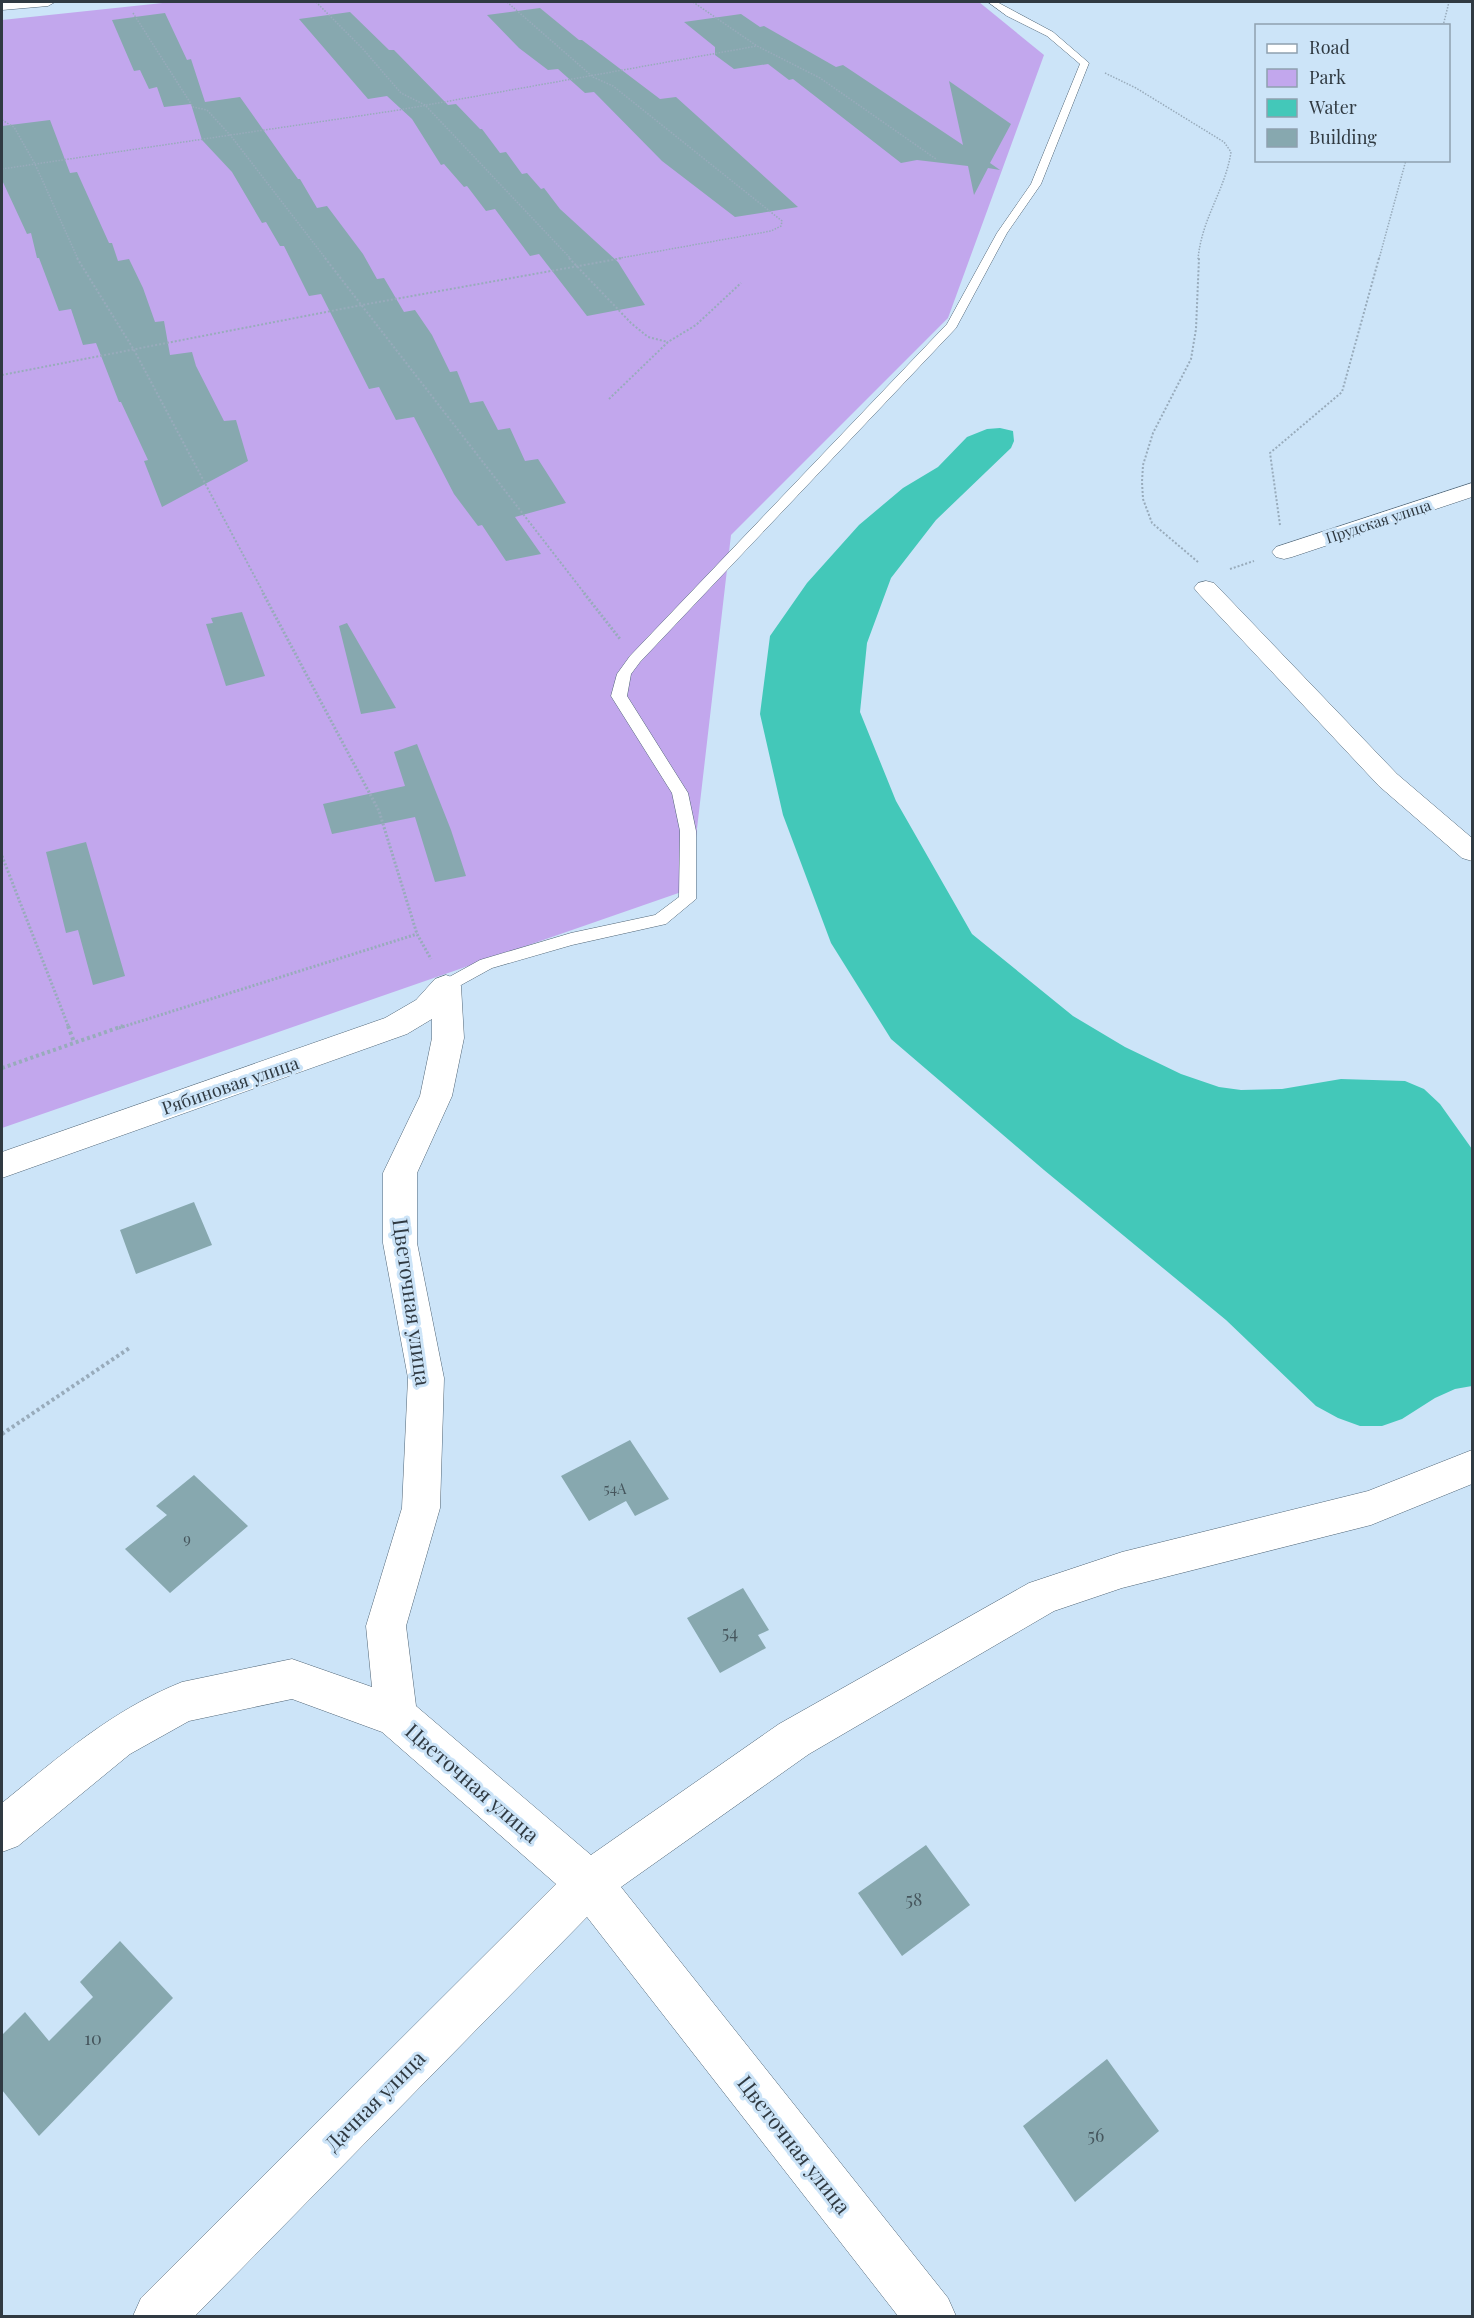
<svg xmlns="http://www.w3.org/2000/svg" width="1474" height="2318" viewBox="0 0 1474 2318" font-family="'Playfair Display',serif">
<rect width="100%" height="100%" fill="#cce4f8"/>
<path fill="#c2a7ed" d="M 172,2 L 979,2 L 1044,55 L 948,318 L 731,535 L 690,889 L 2,1128 L 2,20 Z"/>
<path fill="#43c8b9" d="M 1000,428 L 1013,431 L 1014,441 L 1011,448 L 936,520 L 891,578 L 867,643 L 860,712 L 896,801 L 972,934 L 1073,1016 L 1125,1047 L 1181,1074 L 1219,1087 L 1241,1090 L 1282,1089 L 1341,1079 L 1405,1081 L 1424,1089 L 1440,1104 L 1472,1149 L 1472,1386 L 1455,1389 L 1435,1398 L 1402,1419 L 1382,1426 L 1360,1426 L 1338,1418 L 1316,1406 L 1226,1320 L 1044,1170 L 891,1039 L 831,943 L 783,815 L 760,714 L 770,636 L 807,583 L 859,525 L 903,488 L 938,467 L 967,437 L 987,429 Z"/>
<path fill="#87a8af" d="M 540,8 L 579,40 L 582,40 L 660,99 L 676,97 L 798,207 L 735,217 L 662,161 L 594,92 L 585,93 L 558,69 L 548,70 L 519,48 L 487,15 Z
M 350,12 L 389,50 L 394,50 L 448,105 L 456,104 L 480,129 L 482,129 L 500,153 L 506,152 L 522,174 L 527,173 L 541,189 L 544,188 L 560,209 L 618,262 L 645,305 L 587,316 L 539,254 L 530,256 L 495,209 L 486,211 L 467,186 L 464,187 L 444,164 L 441,165 L 412,119 L 387,96 L 368,99 L 299,19 Z
M 165,13 L 187,60 L 191,59 L 205,102 L 240,97 L 298,179 L 300,179 L 317,208 L 327,206 L 363,254 L 377,279 L 384,278 L 404,312 L 415,310 L 432,335 L 450,372 L 457,371 L 470,403 L 483,401 L 498,430 L 510,428 L 525,461 L 538,459 L 566,503 L 515,517 L 541,554 L 506,561 L 482,525 L 478,526 L 454,494 L 414,417 L 396,420 L 379,387 L 369,389 L 321,294 L 309,296 L 284,246 L 280,246 L 266,222 L 262,223 L 232,172 L 202,140 L 191,104 L 164,107 L 157,87 L 149,89 L 140,70 L 134,71 L 112,20 Z
M 741,14 L 760,27 L 764,26 L 836,67 L 843,65 L 963,145 L 949,81 L 1011,124 L 990,163 L 1000,170 L 988,168 L 974,195 L 968,166 L 917,160 L 901,163 L 793,79 L 789,80 L 768,64 L 734,69 L 715,55 L 715,47 L 684,22 Z
M 50,120 L 70,173 L 77,172 L 109,243 L 112,243 L 118,261 L 129,259 L 143,288 L 155,322 L 164,321 L 170,355 L 192,352 L 196,366 L 224,421 L 236,420 L 248,461 L 162,507 L 144,461 L 148,460 L 121,402 L 119,402 L 96,343 L 83,345 L 71,309 L 59,311 L 39,258 L 37,258 L 31,233 L 27,234 L 2,180 L 2,126 Z
M 242,612 L 265,676 L 226,686 L 206,624 L 213,623 L 211,618 Z
M 347,623 L 396,708 L 361,714 L 339,626 Z
M 417,744 L 451,830 L 466,876 L 435,882 L 415,817 L 332,834 L 323,804 L 405,786 L 394,752 Z
M 86,842 L 125,976 L 93,985 L 78,930 L 66,933 L 46,852 Z
M 194,1202 L 212,1245 L 136,1274 L 120,1230 Z
M 630,1440 L 669,1499 L 635,1516 L 626,1501 L 589,1521 L 561,1476 Z
M 194,1475 L 248,1526 L 170,1593 L 125,1549 L 167,1515 L 156,1506 Z
M 743,1588 L 769,1630 L 758,1635 L 766,1648 L 720,1673 L 687,1618 Z
M 926,1845 L 970,1905 L 902,1956 L 858,1893 Z
M 120,1941 L 173,1998 L 39,2136 L 2,2090 L 2,2035 L 25,2012 L 49,2041 L 93,1997 L 80,1982 Z
M 1107,2059 L 1159,2131 L 1075,2202 L 1023,2126 Z"/>
<g fill="none" stroke-linecap="round" stroke-linejoin="round">
<g stroke="#506576" stroke-width="1">
<path id="service" d="M 988,2 L 997,2 L 1053,32 L 1089,63 L 1041,184 L 1007,233 L 956,328 L 640,662 L 631,674 L 627,696 L 688,793 L 696,831 L 696,899 L 666,924 L 572,945 L 492,968 L 452,990 L 446,992 L 440,990 L 437,986 L 440,982 L 480,960 L 571,933 L 655,915 L 679,897 L 680,831 L 672,793 L 611,696 L 617,674 L 630,656 L 947,324 L 997,233 L 1031,184 L 1080,64 L 1047,36 L 1007,16 Z"/>
</g>
<g stroke="#506576" stroke-width="1">
<path id="minor" d="M 1472,483 L 1472,497 L 1292,557 L 1284,559 L 1276,557 L 1272,552 L 1276,547 Z
M 1206,581 L 1214,583 L 1397,774 L 1472,838 L 1472,861 L 1462,858 L 1379,786 L 1198,593 L 1194,588 L 1198,583 Z
M 446,975 L 457,979 L 461,986 L 464,1038 L 452,1096 L 417,1173 L 417,1243 L 444,1378 L 440,1508 L 406,1626 L 416,1706 L 591,1855 L 779,1724 L 1029,1583 L 1122,1552 L 1368,1491 L 1472,1450 L 1472,1484 L 1371,1525 L 1122,1588 L 1054,1611 L 809,1754 L 621,1887 L 948,2298 L 956,2316 L 898,2316 L 587,1917 L 195,2316 L 133,2316 L 141,2298 L 556,1884 L 382,1732 L 292,1699 L 189,1721 L 130,1754 L 18,1846 L 2,1852 L 2,1803 C 60,1756 112,1710 182,1682 L 292,1659 L 372,1687 L 366,1626 L 402,1508 L 408,1378 L 383,1243 L 383,1173 L 420,1096 L 432,1038 L 432,1019 L 407,1034 L 2,1178 L 2,1152 L 385,1018 L 416,1000 L 435,979 Z"/>
</g>
<g stroke="#506576" stroke-width="1">
<path id="trunk" d="M 2,2 L 55,2 L 48,6 L 2,10 Z"/>
</g>
<path stroke="#98abbb" stroke-width="1.5" stroke-dasharray="1.5 1.5" stroke-linecap="butt" d="M 316,2 L 362,48 L 401,93 L 425,105 L 571,259
M 507,2 L 593,77 L 613,86 L 782,221 L 781,226 L 771,231 L 615,259
M 693,2 L 757,46 L 820,78 L 936,159
M 133,13 L 193,107 L 207,110 L 231,136 L 326,259
M 1443,26 L 1449,2
M 1105,73 L 1136,88 L 1224,142 L 1231,152 C 1225,191 1202,217 1198,259
M 2,120 L 14,127 L 35,164 L 78,259
M 2,169 L 399,110 L 757,46
M 1379,259 L 1406,160"/>
<path stroke="#98abbb" stroke-width="2" stroke-dasharray="2 2" stroke-linecap="butt" d="M 77,258 L 134,350 L 264,594
M 325,258 L 585,594
M 569,258 L 631,323 L 648,337 L 668,342
M 2,375 L 362,305 L 623,258
M 609,399 L 668,342 L 696,325 L 741,283
M 1280,525 L 1270,453 L 1342,392 L 1379,258
M 1198,562 L 1152,523 L 1143,499 L 1142,482 L 1143,465 L 1153,433 L 1191,359 L 1196,329 L 1199,258
M 1230,569 L 1254,561"/>
<path stroke="#98abbb" stroke-width="3" stroke-dasharray="2 2" stroke-linecap="butt" d="M 263,593 L 379,811 L 417,934 L 431,959
M 584,593 L 620,639
M 2,856 L 69,1028
M 119,1028 L 417,934"/>
<path stroke="#98abbb" stroke-width="4" stroke-dasharray="3 3" stroke-linecap="butt" d="M 68,1026 L 74,1042
M 2,1068 L 123,1026
M 2,1434 L 131,1347"/>
<use href="#service" fill="#fff" fill-rule="evenodd"/>
<use href="#minor" fill="#fff" fill-rule="evenodd"/>
<use href="#trunk" fill="#fff" fill-rule="evenodd"/>
</g>
<g text-anchor="middle" dominant-baseline="central" stroke-width="6" stroke-linejoin="round" paint-order="stroke">
<g font-size="15" fill="#303a42" stroke="#cce4f8">
<text transform="translate(1378 521) rotate(-18)">Прудская улица</text>
</g>
<g font-size="15" fill="#46565d">
<text x="615" y="1488">54А</text>
<text x="187" y="1538">9</text>
</g>
<g font-size="18" fill="#303a42" stroke="#cce4f8">
<text transform="translate(230 1085) rotate(-19)">Рябиновая улица</text>
</g>
<g font-size="18" fill="#46565d">
<text x="730" y="1632">54</text>
<text x="914" y="1899">58</text>
<text x="93" y="2038">10</text>
<text x="1096" y="2135">56</text>
</g>
<g font-size="21" fill="#303a42" stroke="#cce4f8">
<text transform="translate(413 1302) rotate(82)">Цветочная улица</text>
<text transform="translate(473 1782) rotate(41)">Цветочная улица</text>
<text transform="translate(374 2100) rotate(-45)">Дачная улица</text>
<text transform="translate(795 2144) rotate(52)">Цветочная улица</text>
</g>
</g>
<rect width="1474" height="2318" fill="none" stroke="#303a42" stroke-width="6"/>
<rect x="1255" y="24" width="195" height="138" fill="#cce4f8" stroke="#8ea0af" stroke-width="1.5"/>
<rect x="1267" y="44" width="30" height="9" fill="#ffffff" stroke="#8ea0af" stroke-width="1.5"/>
<text x="1309" y="54" font-size="18" fill="#303a42">Road</text>
<rect x="1267" y="69" width="30" height="18" fill="#c2a7ed" stroke="#8ea0af" stroke-width="1.5"/>
<text x="1309" y="84" font-size="18" fill="#303a42">Park</text>
<rect x="1267" y="99" width="30" height="18" fill="#43c8b9" stroke="#8ea0af" stroke-width="1.5"/>
<text x="1309" y="114" font-size="18" fill="#303a42">Water</text>
<rect x="1267" y="129" width="30" height="18" fill="#87a8af" stroke="#8ea0af" stroke-width="1.5"/>
<text x="1309" y="144" font-size="18" fill="#303a42">Building</text>
</svg>
